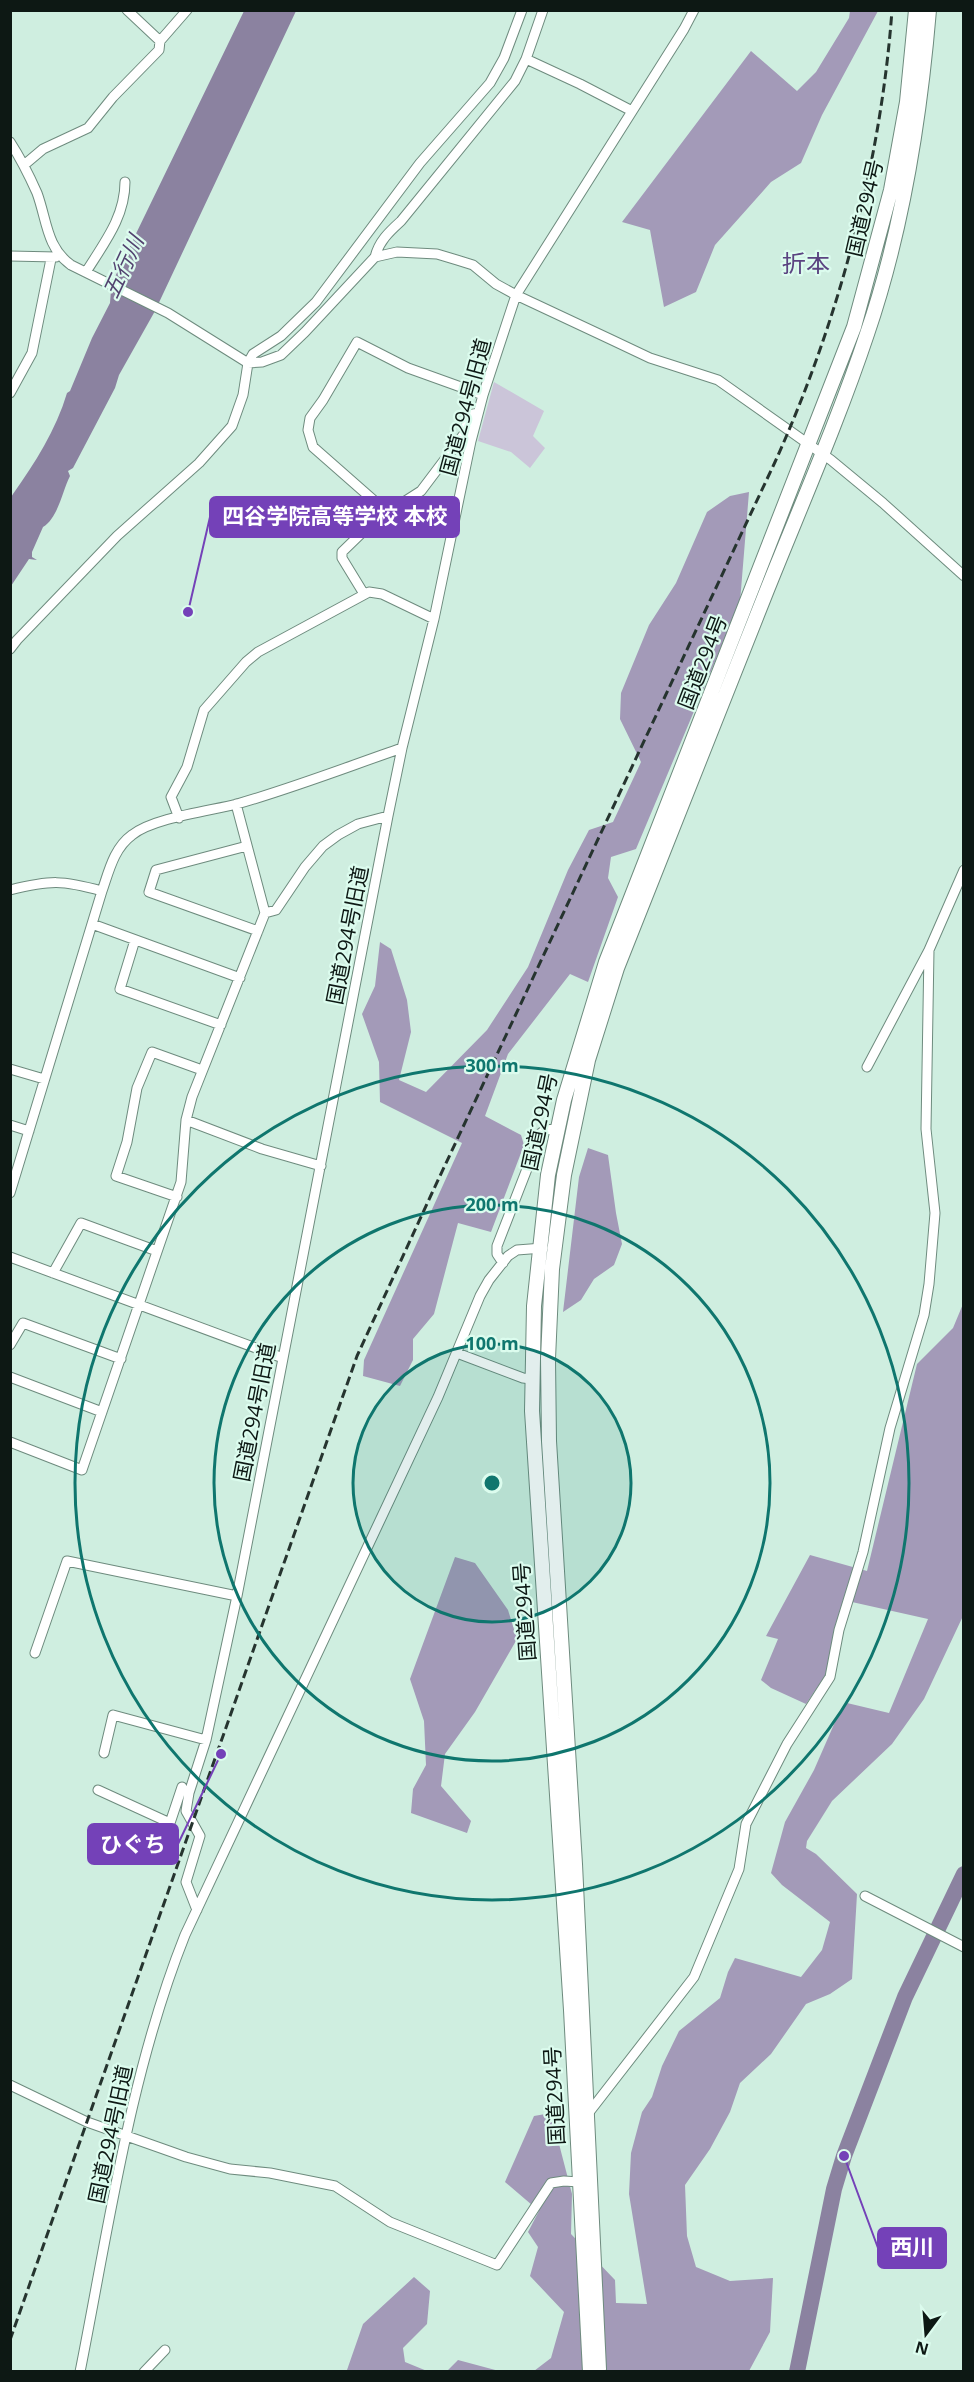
<svg xmlns="http://www.w3.org/2000/svg" width="974" height="2382" viewBox="0 0 974 2382" font-family="'Open Sans','Noto Sans JP',sans-serif">
<rect width="100%" height="100%" fill="#cfeee0"/>
<path fill="#cbc5d9" d="M 494,382 L 544,411 L 533,436 L 545,448 L 530,468 L 511,452 L 478,441 Z"/>
<path fill="#a39ab8" d="M 850,11 L 878,11 L 822,115 L 801,163 L 771,182 L 715,245 L 696,292 L 664,307 L 650,230 L 622,222 L 751,51 L 797,91 L 816,72 L 849,18 Z
M 749,492 L 740,602 L 636,849 L 611,857 L 608,878 L 618,897 L 588,982 L 570,974 L 508,1054 L 485,1116 L 521,1135 L 524,1145 L 491,1232 L 458,1223 L 434,1314 L 413,1339 L 413,1360 L 400,1386 L 363,1376 L 364,1360 L 462,1143 L 380,1102 L 379,1062 L 362,1014 L 375,986 L 380,942 L 391,949 L 407,1000 L 411,1032 L 399,1080 L 426,1092 L 487,1030 L 528,967 L 568,870 L 589,830 L 613,822 L 641,762 L 620,719 L 621,693 L 649,625 L 676,583 L 707,512 L 730,496 Z
M 588,1148 L 608,1155 L 616,1213 L 622,1244 L 614,1265 L 594,1279 L 581,1300 L 563,1312 L 579,1177 Z
M 963,1304 L 963,1616 L 924,1699 L 892,1744 L 832,1801 L 807,1841 L 806,1848 L 816,1854 L 857,1894 L 852,1979 L 830,1994 L 806,2004 L 771,2054 L 740,2083 L 730,2112 L 710,2149 L 685,2185 L 687,2236 L 696,2267 L 730,2281 L 773,2278 L 770,2332 L 749,2371 L 534,2371 L 551,2358 L 564,2312 L 530,2276 L 538,2247 L 528,2232 L 539,2211 L 505,2182 L 534,2116 L 551,2113 L 572,2194 L 571,2234 L 615,2280 L 616,2303 L 647,2304 L 629,2194 L 631,2153 L 642,2112 L 652,2097 L 662,2066 L 679,2031 L 720,1998 L 728,1972 L 735,1958 L 801,1977 L 822,1950 L 830,1922 L 782,1885 L 771,1873 L 785,1822 L 814,1770 L 835,1722 L 847,1703 L 889,1713 L 928,1619 L 843,1600 L 825,1676 L 806,1704 L 771,1688 L 761,1680 L 778,1639 L 766,1636 L 810,1555 L 867,1571 L 917,1364 L 953,1328 Z
M 455,1557 L 475,1563 L 508,1610 L 517,1639 L 475,1712 L 445,1754 L 441,1786 L 471,1821 L 467,1833 L 411,1813 L 413,1789 L 426,1765 L 424,1721 L 410,1679 Z
M 414,2277 L 430,2291 L 427,2324 L 403,2348 L 405,2362 L 427,2371 L 348,2371 L 347,2370 L 363,2324 Z
M 458,2360 L 499,2371 L 447,2371 Z"/>
<path fill="#8b82a0" d="M 244,11 L 296,11 L 155,311 L 119,375 L 115,388 L 73,468 L 68,471 L 70,476 C 62,492 58,518 43,527 L 32,552 L 32,557 L 37,560 L 29,559 L 11,586 L 10,499 L 13,494 C 35,463 56,430 67,393 L 70,391 L 92,338 L 110,303 L 111,290 L 114,279 Z"/>
<g fill="none" stroke-linecap="round" stroke-linejoin="round">
<path stroke="#8b82a0" stroke-width="16" d="M 797,2372 L 834,2189 L 844,2156 L 905,1997 L 964,1874"/>
<g stroke="#6e8b7e" stroke-width="11">
<path id="minor" d="M 127,10 L 160,41
M 526,59 L 580,84 L 632,111
M 10,142 C 21,159 29,175 37,193 C 47,220 46,247 71,265 L 168,313 L 248,363 L 262,362 L 281,355 L 305,332 L 375,257 L 397,252 L 437,254 L 457,260 L 473,265 L 496,284 L 516,295 L 612,340 L 650,358 L 718,380 L 831,460 L 883,503 L 964,576
M 24,165 L 43,149 L 88,128 L 113,97 L 159,50 L 160,41 L 187,10
M 10,256 L 56,257
M 375,257 C 379,241 389,232 401,221 L 515,81 L 526,59 L 543,10
M 86,272 C 104,243 125,217 125,182
M 10,393 L 32,353 L 51,259
M 388,513 L 313,447 L 308,430 L 310,418 L 323,400 L 357,342 L 408,368 L 483,395
M 364,594 L 342,558 L 342,552 L 374,521 L 421,491 L 464,434 L 469,415 L 478,413
M 10,649 L 17,640 L 117,536 L 199,463 L 232,426 L 243,395 L 248,363 L 253,354 L 281,336 L 316,302 L 420,163 L 490,83 L 504,58 L 522,10
M 179,818 L 171,797 L 187,767 L 204,710 L 246,662 L 258,652 L 369,592 L 382,594 L 434,619
M 247,846 L 156,870 L 149,892 L 258,931
M 10,890 C 51,880 62,880 102,891
M 265,913 L 276,910 L 305,867 L 323,846 L 338,835 L 358,824 L 388,816
M 92,924 L 240,978
M 135,940 L 120,989 L 221,1025
M 867,1067 L 929,950 L 964,870
M 10,1069 L 44,1079
M 186,1120 L 262,1149 L 321,1166
M 10,1125 L 29,1131
M 10,1193 L 102,891 C 109,871 114,848 132,835 C 153,818 209,811 237,804 C 293,788 347,767 402,748
M 177,1197 L 116,1176 L 127,1142 L 137,1088 L 152,1052 L 202,1070
M 10,1257 L 283,1358
M 503,1263 L 497,1254 L 497,1246 L 541,1133 L 545,1130 L 556,1129
M 53,1273 L 81,1223 L 157,1251
M 10,1345 L 23,1323 L 121,1359
M 457,1353 L 523,1378 L 531,1379
M 10,1377 L 102,1412
M 10,1442 L 82,1470 L 181,1182 L 186,1120 L 192,1097 L 265,913 L 236,804
M 35,1653 L 67,1561 L 237,1596
M 104,1753 L 113,1715 L 206,1740
M 98,1790 L 170,1823 L 182,1787
M 865,1896 L 964,1947
M 197,1910 L 186,1882 L 200,1836 L 186,1811 L 189,1793 L 206,1740 L 237,1596 L 388,816 L 402,748 L 434,619 L 471,441 L 483,395 L 516,295 L 684,29 L 694,10
M 10,2085 L 87,2122 L 186,2157 L 230,2169 L 270,2173 L 335,2186 L 390,2222 L 497,2265 L 551,2183 L 564,2181 L 579,2182
M 587,2115 L 694,1977 L 739,1869 L 746,1824 L 787,1744 L 830,1677 L 839,1630 L 863,1552 L 890,1428 L 924,1315 L 929,1284 L 935,1213 L 926,1129 L 929,950
M 80,2372 C 109,2226 130,2073 185,1935 L 438,1397 L 480,1296 L 489,1280 L 508,1256 L 517,1250 L 543,1248
M 144,2372 L 165,2350"/>
</g>
<g stroke="#6e8b7e" stroke-width="16">
<path id="highway" d="M 599,2369 L 575,1864 L 549,1441 L 548,1359 L 552,1269 L 564,1175 L 588,1060 L 617,968 C 667,842 717,716 767,590 C 801,505 838,421 867,334 C 902,232 920,118 929,10
M 590,2372 L 571,2010 L 532,1411 L 534,1306 L 548,1175 L 564,1100 L 606,962 L 854,327 L 891,190 L 907,102 L 916,10"/>
</g>
<use href="#minor" stroke="#fff" stroke-width="9"/>
<use href="#highway" stroke="#fff" stroke-width="14"/>
<path stroke="#26342f" stroke-width="3" stroke-dasharray="9 4.5" stroke-linecap="butt" d="M 10,2340 L 357,1356 L 432,1193 L 775,462 C 838,323 881,163 892,10"/>
</g>
<circle cx="492" cy="1483" r="139" fill="#0f766e" fill-opacity=".12"/>
<g fill="none" stroke="#0f766e" stroke-width="3">
<circle cx="492" cy="1483" r="139"/>
<circle cx="492" cy="1483" r="278"/>
<circle cx="492" cy="1483" r="417"/>
</g>
<g text-anchor="middle" dominant-baseline="central" stroke-width="4.5" stroke-linejoin="round" paint-order="stroke">
<g font-size="21" fill="#0d1814" stroke="#dcfcee">
<text transform="translate(864 208) rotate(-77)">国道294号</text>
<text transform="translate(465 407) rotate(-75)">国道294号旧道</text>
<text transform="translate(702 662) rotate(-69)">国道294号</text>
<text transform="translate(347 935) rotate(-79)">国道294号旧道</text>
<text transform="translate(539 1122) rotate(-78)">国道294号</text>
<text transform="translate(254 1412) rotate(-79)">国道294号旧道</text>
<text transform="translate(524 1612) rotate(-94)">国道294号</text>
<text transform="translate(554 2096) rotate(-93)">国道294号</text>
<text transform="translate(110 2134) rotate(-78)">国道294号旧道</text>
</g>
<g font-size="22" font-style="italic" fill="#52426f" stroke="#dcfcee">
<text transform="translate(122 266) rotate(-65)">五行川</text>
</g>
<g font-size="24" fill="#5b4481" stroke="#dcfcee">
<text x="806" y="262">折本</text>
</g>
</g>
<circle cx="492" cy="1483" r="9" fill="#0f766e" stroke="#dcfcee" stroke-width="3"/>
<g font-size="18" text-anchor="middle" font-weight="bold" fill="#0f766e" stroke="#dcfcee" stroke-width="4.5" stroke-linejoin="round" paint-order="stroke">
<text x="492" y="1072">300 m</text>
<text x="492" y="1211">200 m</text>
<text x="492" y="1350">100 m</text>
</g>
<path fill="none" stroke="#7441b8" stroke-width="2" d="M188 612L210 517M221 1754L178 1844M844 2156L878 2248"/>
<g fill="#7441b8" stroke="#dcfcee" stroke-width="2">
<circle cx="188" cy="612" r="6"/>
<circle cx="221" cy="1754" r="6"/>
<circle cx="844" cy="2156" r="6"/>
</g>
<g fill="#7441b8" stroke="#7441b8" stroke-width="2">
<rect x="210" y="497" width="249" height="40" rx="6"/>
<rect x="88" y="1824" width="90" height="40" rx="6"/>
<rect x="878" y="2228" width="68" height="40" rx="6"/>
</g>
<g font-size="22" text-anchor="middle" font-weight="bold" fill="#fff">
<text x="335" y="524">四谷学院高等学校 本校</text>
<text x="133" y="1852">ひぐち</text>
<text x="912" y="2255">西川</text>
</g>
<rect width="974" height="2382" fill="none" stroke="#0d1814" stroke-width="24"/>
<g transform="translate(926 2334) rotate(196)" stroke="#dcfcee" stroke-width="4.5" paint-order="stroke">
<path d="M0-4.5L10 22L0 15L-10 22Z" fill="#0d1814"/>
<text y="-9" font-size="16" font-weight="bold" text-anchor="middle" fill="#0d1814">N</text>
</g>
</svg>
